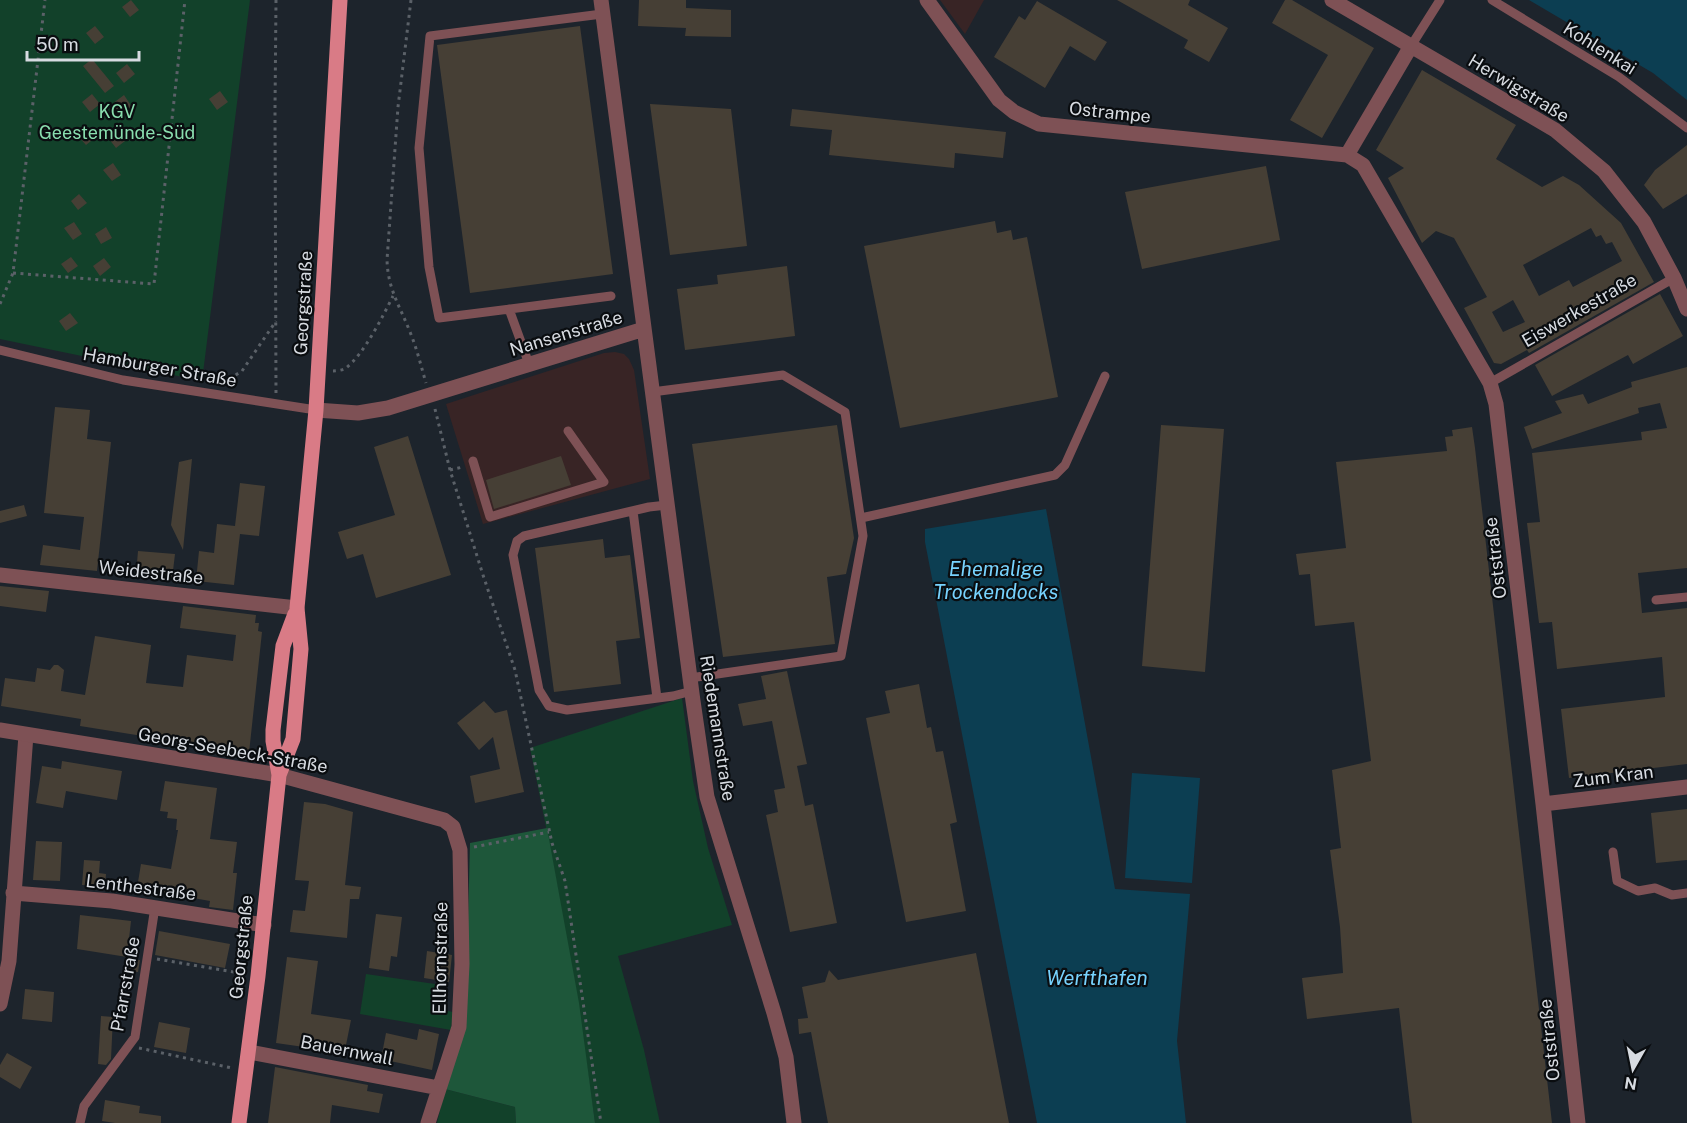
<svg xmlns="http://www.w3.org/2000/svg" width="1687" height="1123" viewBox="0 0 1687 1123" font-family="'Public Sans',sans-serif">
<rect width="100%" height="100%" fill="#1d242c"/>
<path fill="#382425" d="M 940,0 L 984,0 L 965,34 Z
M 615,352 L 624,354 L 629,359 L 634,370 L 650,479 L 483,524 L 446,404 L 604,353 Z"/>
<path fill="#12412a" d="M 0,0 L 250,0 L 202,381 L 0,339 Z
M 682,698 L 693,781 L 708,848 L 732,925 L 618,956 L 644,1050 L 660,1123 L 595,1123 C 578,997 556,872 530,748 Z
M 366,974 L 442,985 L 438,1009 L 453,1012 L 451,1030 L 360,1014 Z
M 445,1089 L 515,1107 L 516,1123 L 437,1123 Z"/>
<path fill="#1e573a" d="M 547,828 L 579,1003 L 595,1123 L 516,1123 L 515,1107 L 445,1089 L 467,966 L 470,843 Z"/>
<path fill="#0c3e52" d="M 1529,0 L 1687,0 L 1687,100 L 1653,73 Z
M 1046,509 L 1115,889 L 1190,894 L 1177,1041 L 1186,1123 L 1037,1123 L 925,542 L 925,529 Z
M 1132,773 L 1200,778 L 1192,883 L 1125,878 Z"/>
<path fill="#463f35" fill-rule="evenodd" d="M 131,0 L 139,10 L 130,17 L 122,7 Z
M 639,0 L 686,0 L 686,8 L 731,10 L 731,37 L 685,36 L 686,28 L 638,26 Z
M 1117,0 L 1190,0 L 1188,5 L 1228,28 L 1209,62 L 1184,48 L 1188,40 Z
M 1285,0 L 1292,0 L 1374,48 L 1322,138 L 1290,120 L 1328,55 L 1272,23 Z
M 1037,1 L 1107,42 L 1095,61 L 1070,46 L 1045,88 L 994,57 L 1019,16 L 1025,20 Z
M 95,26 L 104,37 L 95,44 L 86,33 Z
M 580,26 L 613,274 L 470,293 L 437,45 Z
M 92,59 L 114,86 L 105,93 L 83,66 Z
M 127,64 L 135,74 L 124,83 L 116,73 Z
M 1422,70 L 1516,125 L 1496,159 L 1542,187 L 1563,176 L 1579,185 L 1621,223 L 1654,282 L 1529,353 L 1527,350 L 1501,364 L 1494,363 L 1464,308 L 1487,297 L 1454,238 L 1436,231 L 1422,243 L 1388,178 L 1404,168 L 1376,150 ZM 1591,228 L 1596,237 L 1601,235 L 1606,244 L 1612,242 L 1622,261 L 1573,287 L 1569,280 L 1539,296 L 1523,265 ZM 1513,300 L 1525,322 L 1503,332 L 1492,312 Z
M 220,91 L 228,102 L 217,110 L 209,99 Z
M 92,94 L 100,104 L 90,112 L 82,102 Z
M 124,95 L 132,107 L 120,115 L 112,104 Z
M 650,104 L 731,109 L 747,246 L 670,255 Z
M 792,109 L 1006,132 L 1003,158 L 955,153 L 954,168 L 829,155 L 832,130 L 790,126 Z
M 89,128 L 96,137 L 86,145 L 78,136 Z
M 118,132 L 125,141 L 116,148 L 109,139 Z
M 1687,145 L 1687,194 L 1663,209 L 1644,185 L 1655,170 Z
M 113,163 L 121,175 L 112,181 L 103,170 Z
M 1266,166 L 1280,240 L 1142,269 L 1125,192 Z
M 79,194 L 87,203 L 78,210 L 71,201 Z
M 995,221 L 997,233 L 1011,230 L 1013,240 L 1027,237 L 1058,397 L 900,428 L 864,246 Z
M 74,222 L 82,234 L 73,240 L 64,228 Z
M 106,227 L 112,238 L 101,244 L 95,234 Z
M 71,257 L 78,266 L 68,273 L 61,264 Z
M 104,258 L 111,267 L 100,276 L 93,266 Z
M 787,266 L 795,336 L 685,350 L 677,289 L 718,284 L 717,275 Z
M 1660,294 L 1683,336 L 1633,364 L 1628,355 L 1552,396 L 1535,365 Z
M 70,313 L 78,323 L 66,331 L 59,321 Z
M 1687,367 L 1687,568 L 1638,573 L 1642,613 L 1687,608 L 1687,764 L 1569,778 L 1561,709 L 1665,697 L 1662,657 L 1557,669 L 1552,622 L 1539,623 L 1527,523 L 1540,522 L 1532,453 L 1642,440 L 1641,432 L 1667,428 L 1660,403 L 1638,408 L 1639,413 L 1532,449 L 1524,427 L 1562,413 L 1555,401 L 1583,394 L 1588,404 L 1632,387 L 1631,382 Z
M 55,407 L 90,410 L 87,439 L 111,442 L 97,571 L 40,565 L 43,545 L 80,550 L 84,517 L 44,513 Z
M 837,425 L 854,538 L 846,574 L 827,577 L 835,644 L 723,657 L 692,444 Z
M 1161,425 L 1224,429 L 1205,672 L 1142,666 Z
M 1472,427 L 1475,448 L 1552,1123 L 1412,1123 L 1399,1008 L 1307,1019 L 1302,978 L 1343,973 L 1340,927 L 1330,850 L 1341,848 L 1332,770 L 1371,761 L 1354,622 L 1315,626 L 1310,574 L 1299,575 L 1296,554 L 1346,548 L 1336,462 L 1447,451 L 1445,437 L 1453,436 L 1452,430 Z
M 408,436 L 451,575 L 376,598 L 363,554 L 347,559 L 338,532 L 395,515 L 374,447 Z
M 561,456 L 571,485 L 494,509 L 486,480 Z
M 192,459 L 183,550 L 171,525 L 179,462 Z
M 240,483 L 265,486 L 259,536 L 240,534 L 234,585 L 196,581 L 199,551 L 214,553 L 217,524 L 235,526 Z
M 24,505 L 27,516 L 0,523 L 0,511 Z
M 603,539 L 605,558 L 630,555 L 640,638 L 616,641 L 621,684 L 554,692 L 535,548 Z
M 138,551 L 175,554 L 172,579 L 136,575 Z
M 0,586 L 49,591 L 46,612 L 0,606 Z
M 183,606 L 256,615 L 255,623 L 259,623 L 258,631 L 262,632 L 249,753 L 80,726 L 81,719 L 1,706 L 5,678 L 35,682 L 37,668 L 50,670 L 54,665 L 58,665 L 64,670 L 61,691 L 85,695 L 95,636 L 151,645 L 146,683 L 183,687 L 187,655 L 233,661 L 236,635 L 180,628 Z
M 787,671 L 807,764 L 797,766 L 805,806 L 813,804 L 837,923 L 790,932 L 766,815 L 778,812 L 774,790 L 785,788 L 772,721 L 743,726 L 738,704 L 766,699 L 761,676 Z
M 919,684 L 927,728 L 931,727 L 936,752 L 943,751 L 957,822 L 950,824 L 966,911 L 906,922 L 866,718 L 890,713 L 885,691 Z
M 484,701 L 495,713 L 507,710 L 524,792 L 475,803 L 470,776 L 500,769 L 493,737 L 479,750 L 457,723 Z
M 62,761 L 122,771 L 117,800 L 66,791 L 63,808 L 36,803 L 42,766 L 61,769 Z
M 165,781 L 217,788 L 210,839 L 237,842 L 233,873 L 237,873 L 233,910 L 209,907 L 210,901 L 137,888 L 141,864 L 171,869 L 178,830 L 176,830 L 177,819 L 167,818 L 168,812 L 160,811 Z
M 304,802 L 325,804 L 353,812 L 345,885 L 361,887 L 359,899 L 350,899 L 347,938 L 290,932 L 293,910 L 305,911 L 309,881 L 295,880 Z
M 1687,809 L 1687,860 L 1656,863 L 1651,813 Z
M 36,841 L 62,842 L 60,881 L 33,880 Z
M 84,860 L 100,861 L 99,873 L 106,874 L 105,886 L 82,885 Z
M 376,914 L 402,917 L 397,957 L 391,956 L 389,971 L 369,968 Z
M 80,915 L 131,921 L 127,957 L 77,949 Z
M 159,931 L 230,944 L 225,968 L 155,955 Z
M 427,951 L 452,955 L 449,982 L 424,978 Z
M 976,953 L 1009,1123 L 828,1123 L 811,1032 L 799,1034 L 798,1019 L 808,1018 L 802,987 L 825,982 L 829,970 L 838,980 Z
M 287,957 L 318,961 L 311,1014 L 351,1020 L 344,1055 L 311,1048 L 276,1043 Z
M 127,959 L 140,960 L 138,972 L 126,971 Z
M 25,989 L 54,992 L 52,1022 L 22,1019 Z
M 101,1016 L 113,1017 L 111,1059 L 106,1065 L 98,1064 Z
M 159,1022 L 190,1028 L 186,1053 L 154,1047 Z
M 419,1029 L 439,1034 L 432,1070 L 381,1059 L 386,1033 L 417,1040 Z
M 7,1053 L 32,1067 L 20,1089 L 0,1077 L 0,1065 Z
M 275,1067 L 368,1085 L 367,1091 L 383,1094 L 379,1113 L 332,1105 L 330,1123 L 268,1123 Z
M 105,1100 L 140,1106 L 139,1113 L 161,1116 L 161,1123 L 115,1123 L 102,1121 Z"/>
<g fill="none" stroke-linecap="round" stroke-linejoin="round">
<path stroke="#5b6168" stroke-width="3" stroke-dasharray="3 4.5" stroke-linecap="butt" d="M 276,0 L 275,109 L 276,394
M 411,0 L 398,107 L 387,260 C 388,290 400,306 410,332 C 417,349 421,366 426,383
M 13,273 L 154,284 L 185,0
M 0,304 L 13,273 L 45,0
M 333,371 C 337,371 343,370 346,368 C 364,354 383,316 393,296
M 223,383 L 242,371 L 276,321
M 435,409 L 450,470 L 483,575 L 515,670 L 552,843 L 565,881 L 601,1123
M 450,470 L 463,467
M 474,847 L 549,832
M 157,959 L 245,974
M 139,1048 L 232,1068"/>
<path stroke="#7e5155" stroke-width="9" d="M 1492,0 L 1619,77 L 1687,128
M 602,14 L 430,36 L 419,148 L 429,267 L 439,318 L 611,296
M 1411,46 L 1440,0
M 509,309 L 529,364
M 0,350 L 123,380 L 316,410
M 1490,383 L 1674,278
M 652,392 L 783,375 L 845,412 L 863,536 L 841,656 L 690,678
M 473,461 L 490,517 L 604,482 L 568,431
M 667,505 L 649,507 L 524,536 L 517,541 L 513,555 L 539,690 L 549,706 L 567,710 L 673,696 L 692,691
M 633,511 L 657,698
M 861,518 L 1055,475 L 1065,465 L 1105,376
M 1656,600 L 1687,597
M 1613,852 L 1617,881 L 1638,891 L 1655,888 L 1672,895 L 1687,893
M 80,1123 L 84,1106 L 135,1037 L 155,907"/>
<path stroke="#7e5155" stroke-width="15" d="M 601,0 L 693,701 L 707,797 L 774,1013 L 786,1057 L 794,1123
M 927,0 L 999,100 L 1014,112 L 1039,124 L 1347,155 L 1363,165 L 1490,383 L 1496,404 L 1543,804 L 1578,1123
M 1332,0 L 1555,130 L 1604,171 L 1644,222 L 1674,278 L 1687,309
M 1347,155 L 1411,46
M 316,410 L 358,413 L 388,408 L 644,329
M 0,575 L 297,608
M 279,775 L 444,820 L 453,827 L 460,850 L 462,964 L 459,1027 L 428,1123
M 1543,804 L 1687,787
M 13,893 L 112,901 L 264,925
M 0,1004 L 9,961 L 26,735
M 249,1052 L 439,1088"/>
<path stroke="#7e5155" stroke-width="15" d="M 0,730 L 279,775"/>
<path stroke="#d97b86" stroke-width="15" d="M 279,775 L 273,741 L 273,730 L 283,646 L 295,614
M 239,1123 L 258,976 L 279,775 L 293,739 L 301,649 L 297,608 L 316,410 L 340,0"/>
</g>
<g text-anchor="middle" dominant-baseline="central" stroke-width="4.5" stroke-linejoin="round" paint-order="stroke">
<g font-size="18" fill="#d7dbe1" stroke="#0a0d10">
<text transform="translate(1600 48) rotate(32)">Kohlenkai</text>
<text transform="translate(1519 88) rotate(31)">Herwigstraße</text>
<text transform="translate(1110 112) rotate(6)">Ostrampe</text>
<text transform="translate(303 303) rotate(-87)">Georgstraße</text>
<text transform="translate(1579 310) rotate(-30)">Eiswerkestraße</text>
<text transform="translate(566 333) rotate(-17)">Nansenstraße</text>
<text transform="translate(160 367) rotate(10)">Hamburger Straße</text>
<text transform="translate(1495 558) rotate(-97)">Oststraße</text>
<text transform="translate(151 572) rotate(6)">Weidestraße</text>
<text transform="translate(718 728) rotate(81)">Riedemannstraße</text>
<text transform="translate(233 750) rotate(10)">Georg-Seebeck-Straße</text>
<text transform="translate(1613 776) rotate(-7)">Zum Kran</text>
<text transform="translate(141 887) rotate(7)">Lenthestraße</text>
<text transform="translate(241 947) rotate(-84)">Georgstraße</text>
<text transform="translate(440 958) rotate(-89)">Ellhornstraße</text>
<text transform="translate(125 984) rotate(-80)">Pfarrstraße</text>
<text transform="translate(1549 1040) rotate(-96)">Oststraße</text>
<text transform="translate(347 1050) rotate(11)">Bauernwall</text>
</g>
<g font-size="18" fill="#89ddae" stroke="#0a0d10">
<text x="117" y="111">KGV<tspan x="117" dy="21">Geestemünde-Süd</tspan></text>
</g>
<g font-size="20" font-style="italic" fill="#77d3fe" stroke="#0a0d10">
<text x="996" y="569">Ehemalige<tspan x="996" dy="23">Trockendocks</tspan></text>
<text x="1097" y="978">Werfthafen</text>
</g>
</g>
<g transform="translate(1633 1069) rotate(189)" stroke="#0a0d10" stroke-width="4.5" paint-order="stroke">
<path d="M0-4.5L10 22L0 15L-10 22Z" fill="#d7dbe1"/>
<text y="-9" font-size="16" font-weight="bold" text-anchor="middle" fill="#d7dbe1">N</text>
</g>
<path d="M27 51v9h112v-9" fill="none" stroke="#d7dbe1" stroke-width="3"/>
<text x="36" y="51" font-size="18" fill="#d7dbe1" stroke="#0a0d10" stroke-width="4.5" paint-order="stroke">50 m</text>
</svg>
